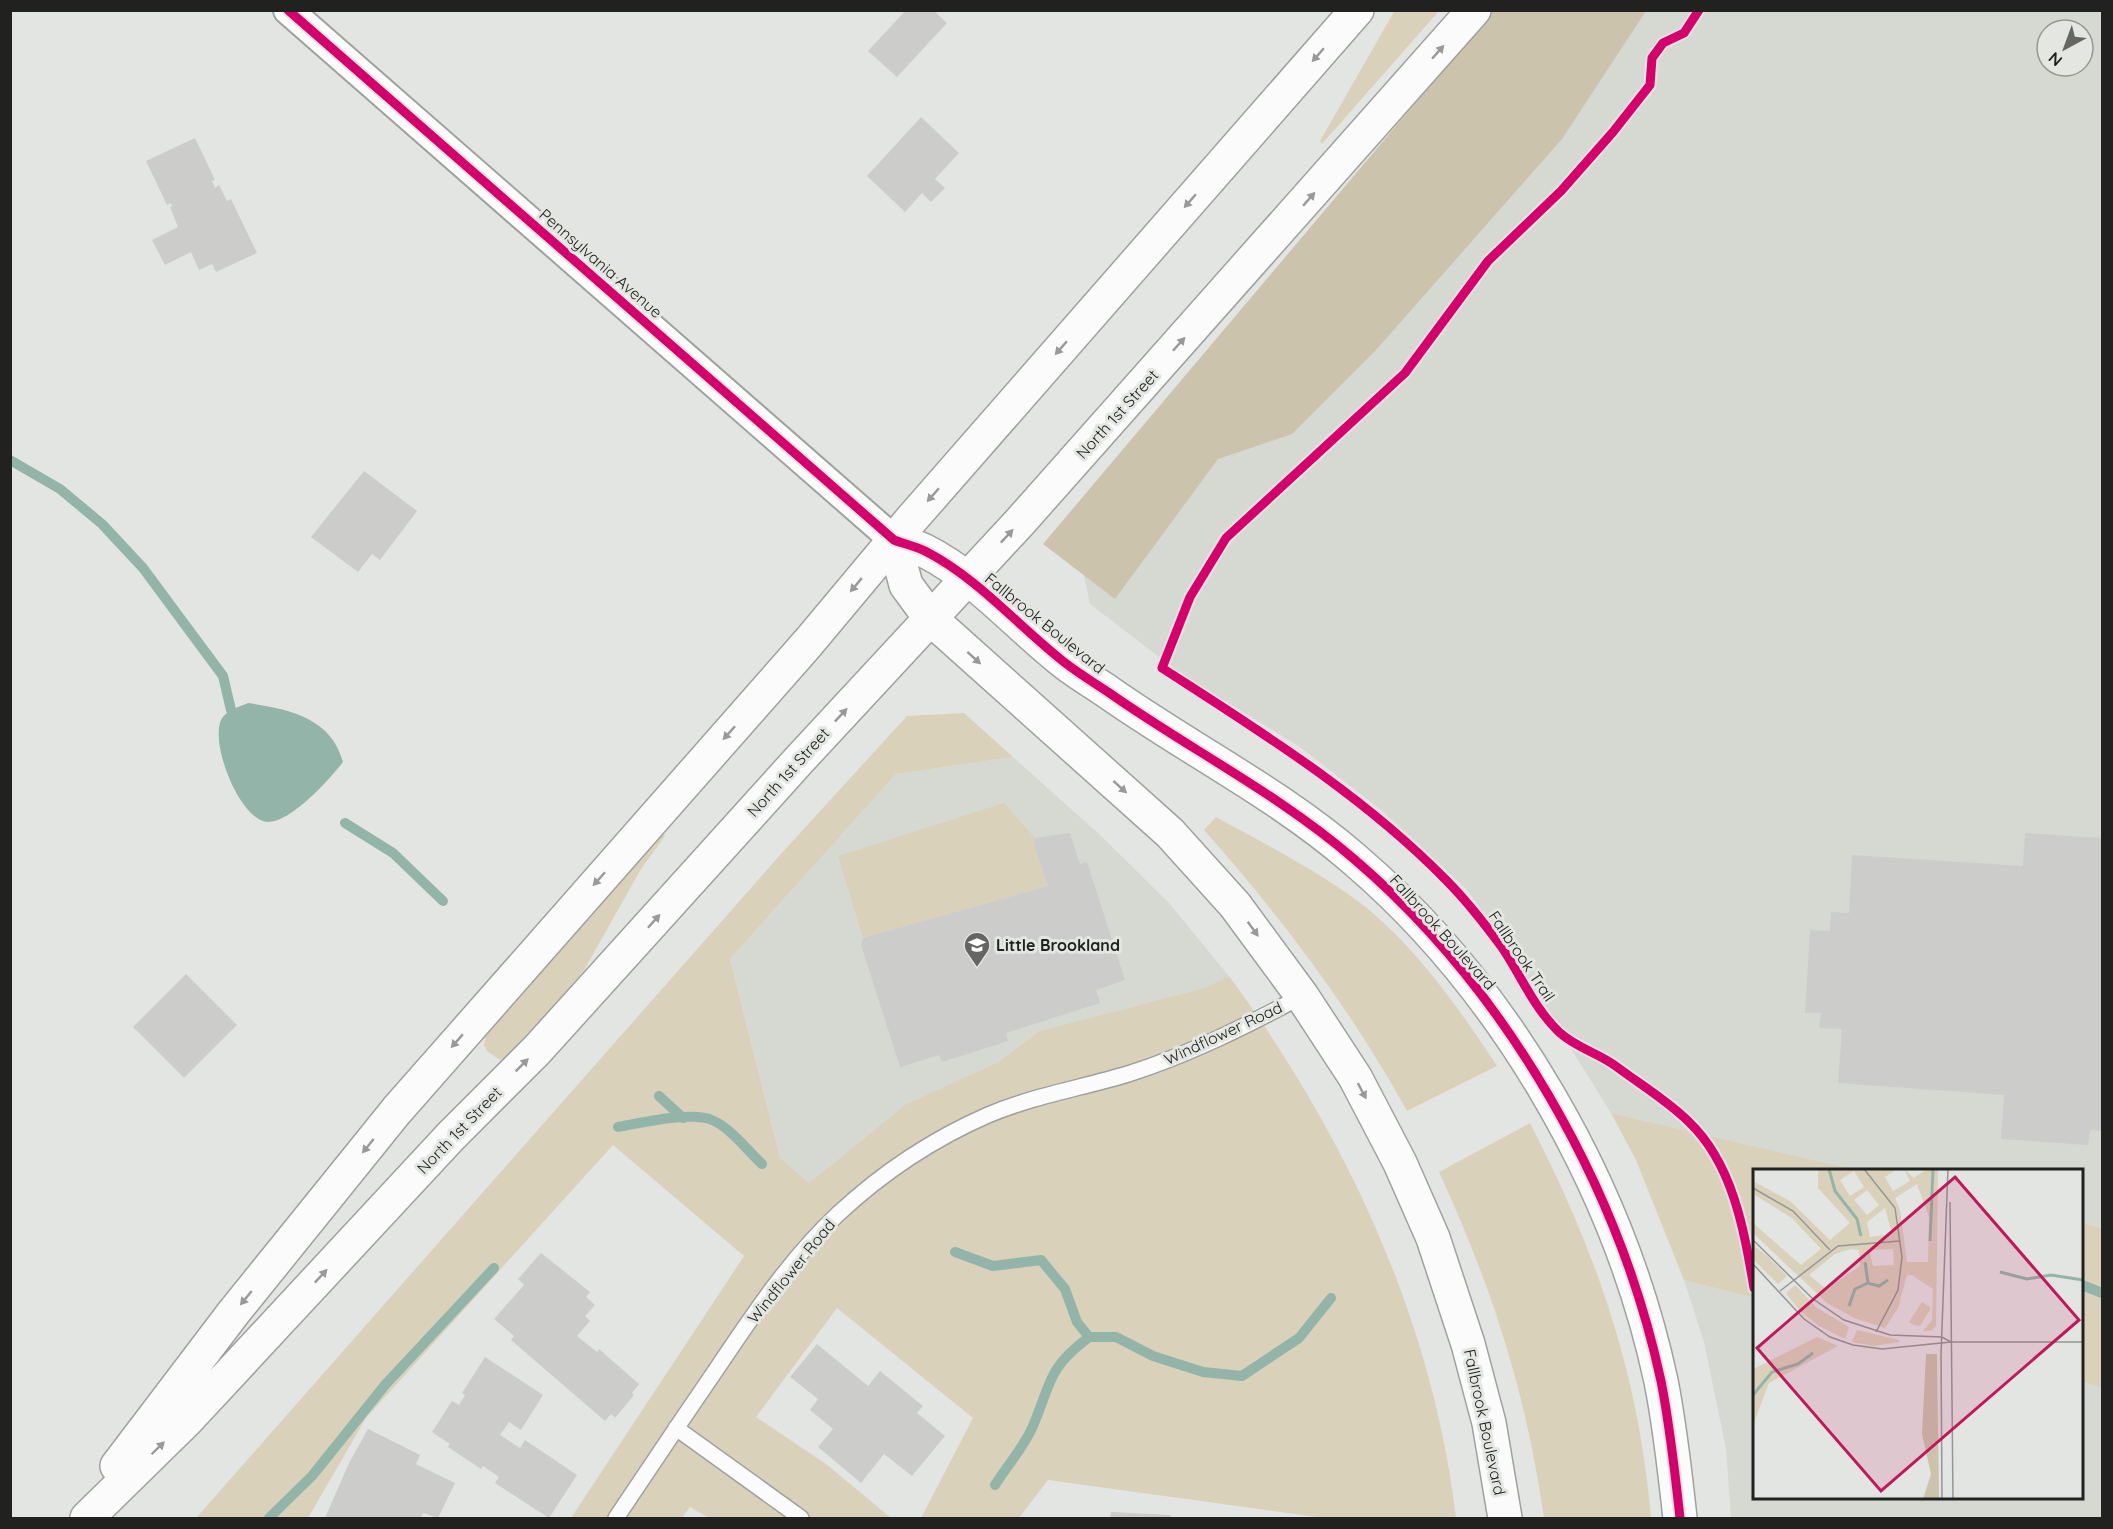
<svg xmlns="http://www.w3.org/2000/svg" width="2113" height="1529" viewBox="0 0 2113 1529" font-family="Quicksand,sans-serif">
<rect width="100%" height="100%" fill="#e3e5e2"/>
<path fill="#d5d9d2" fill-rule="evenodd" d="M 1525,11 L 2102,11 L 2102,1228 L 2082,1223 L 2082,1170 L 1857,1170 L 1611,1113 L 1500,934 L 1466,889 L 1437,861 L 1380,809 L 1300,747 L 1180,673 L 1090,604 L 1072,521 ZM 2047,30 L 2083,30 L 2083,66 L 2047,66 Z
M 1013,757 L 1099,834 L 1168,902 L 1229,976 L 1206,988 L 1039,1031 L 998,1062 L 906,1104 L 809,1183 L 780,1158 L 730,959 L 896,774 Z
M 1684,1280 L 1754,1298 L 1754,1498 L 2082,1498 L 2082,1382 L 2102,1388 L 2102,1518 L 1731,1518 L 1726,1449 L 1704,1342 Z"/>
<path fill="#d9d1ba" d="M 1395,10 L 1439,11 L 1322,144 L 1320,141 Z
M 964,713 L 1013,757 L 896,774 L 730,959 L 780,1158 L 809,1183 L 906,1104 L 998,1062 L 1039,1031 L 1205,988 L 1229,976 C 1346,1135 1433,1321 1456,1518 L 1324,1518 L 1048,1480 L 1019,1518 L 921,1518 L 973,1418 L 837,1308 L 756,1417 L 826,1464 L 891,1518 L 709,1518 L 690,1507 L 682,1518 L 571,1518 L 744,1256 L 613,1145 L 366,1418 L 308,1518 L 196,1518 L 780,855 L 907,716 Z
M 1004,803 L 1035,838 L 1034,844 L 1048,886 L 863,938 L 838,856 Z
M 1216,817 C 1263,843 1311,867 1355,899 C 1413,942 1458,1007 1497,1066 L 1407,1111 C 1350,1008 1282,918 1204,830 Z
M 662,833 L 665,836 L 641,869 L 583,972 L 513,1054 L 500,1060 L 487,1051 L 484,1045 L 487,1030 Z
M 1611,1113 L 1857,1170 L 1754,1170 L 1754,1298 L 1684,1280 L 1636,1160 Z
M 1530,1123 C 1596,1251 1639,1374 1651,1518 L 1544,1518 C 1526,1392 1492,1287 1439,1172 Z
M 2082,1223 L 2102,1228 L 2102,1388 L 2082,1382 Z"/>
<path fill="#cbc3ac" d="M 1493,11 L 1646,11 L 1562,139 L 1376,350 L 1292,434 L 1218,459 L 1115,599 L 1043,544 Z"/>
<path fill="#93b5a9" d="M 248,703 C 288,709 331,717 343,762 C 329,780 291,822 268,822 C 240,821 210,744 221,720 C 226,710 239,707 248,703 Z"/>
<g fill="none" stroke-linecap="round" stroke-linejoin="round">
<path stroke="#93b5a9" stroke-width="10" d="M 10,460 L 60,489 L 102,524 L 143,568 L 223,676 L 231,710
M 345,823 L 393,853 L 443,901
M 659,1096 L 683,1118
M 618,1127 C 640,1123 692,1111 712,1120 C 731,1128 747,1150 762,1164
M 955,1252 L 993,1266 L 1041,1260 L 1065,1289 L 1077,1322 L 1089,1337 L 1116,1337 L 1153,1356 L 1203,1372 L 1242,1376 L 1299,1338 L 1331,1298
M 2082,1285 L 2102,1293
M 995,1485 C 1007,1466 1024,1447 1033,1426 C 1052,1381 1047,1369 1089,1337
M 269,1518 L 312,1476 L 385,1385 L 494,1268"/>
</g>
<path fill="#cccdcb" d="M 906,10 L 933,10 L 947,23 L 897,77 L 868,51 Z
M 921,117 L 959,153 L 935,179 L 945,188 L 931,202 L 922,193 L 905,212 L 867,176 Z
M 195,138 L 215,180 L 212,181 L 215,188 L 219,185 L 227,201 L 231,199 L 257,253 L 216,272 L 212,264 L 199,270 L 191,252 L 165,265 L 152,240 L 178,227 L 170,207 L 172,206 L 171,203 L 167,205 L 146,161 Z
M 364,471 L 417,511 L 380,560 L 372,554 L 358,572 L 311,537 Z
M 1070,833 L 1080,864 L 1087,862 L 1125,980 L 1096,990 L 1100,1003 L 1006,1033 L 1008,1041 L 942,1062 L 939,1055 L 900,1067 L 861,945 L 863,938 L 1048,886 L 1034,844 L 1035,838 Z
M 2025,833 L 2102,838 L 2102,1131 L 2090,1130 L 2088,1145 L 2001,1139 L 2004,1095 L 1838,1083 L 1842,1029 L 1819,1028 L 1821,1013 L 1805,1013 L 1810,930 L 1830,931 L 1831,912 L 1849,913 L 1852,855 L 2023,866 Z
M 186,974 L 237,1025 L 184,1078 L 133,1027 Z
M 541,1253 L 590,1292 L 586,1297 L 595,1305 L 585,1316 L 590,1321 L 577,1336 L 597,1352 L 599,1349 L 639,1384 L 632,1393 L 634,1395 L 615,1418 L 611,1414 L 605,1421 L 511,1340 L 514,1336 L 494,1319 L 524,1285 L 518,1279 Z
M 817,1344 L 868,1386 L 880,1371 L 923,1406 L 917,1413 L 945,1436 L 912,1476 L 884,1454 L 861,1483 L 818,1447 L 833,1429 L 810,1410 L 818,1399 L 790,1377 Z
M 485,1357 L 543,1395 L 521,1430 L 509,1422 L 500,1435 L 520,1448 L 525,1440 L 577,1475 L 549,1518 L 495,1483 L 499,1477 L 483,1466 L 481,1469 L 448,1447 L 450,1444 L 432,1432 L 452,1401 L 459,1405 L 465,1395 L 462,1393 Z
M 368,1429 L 420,1455 L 416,1464 L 455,1483 L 438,1518 L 423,1513 L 421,1518 L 325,1518 L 349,1463 Z
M 1111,1512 L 1171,1515 L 1170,1518 L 1110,1518 Z"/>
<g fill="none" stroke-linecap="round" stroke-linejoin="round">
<g stroke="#9fa19e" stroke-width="18">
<path id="service" d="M 676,1428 L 801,1518
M 616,1518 C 650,1467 685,1415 720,1364 C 755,1312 791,1258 838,1214 C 882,1173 933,1139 988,1115 C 1033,1096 1081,1088 1128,1074 C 1188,1055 1246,1026 1302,996"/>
</g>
<g stroke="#9fa19e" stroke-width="32">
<path id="minor" d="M 288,10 L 894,540"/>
</g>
<g stroke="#9fa19e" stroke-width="36">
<path id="tertiary" d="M 894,540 C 904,544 915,546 925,551 C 978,578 1018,626 1064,662 C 1078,673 1093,682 1108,692 C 1189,749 1279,794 1354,859 C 1506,989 1619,1186 1661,1381 C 1670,1426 1675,1472 1680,1518
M 894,540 L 906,585 L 931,619 L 1170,833 L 1235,905 L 1302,996 L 1355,1077 L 1400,1163 L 1433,1238 L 1468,1344 L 1489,1423 L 1505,1518"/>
</g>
<g stroke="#9fa19e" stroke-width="36">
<path id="secondary" d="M 117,1466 L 234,1312 L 397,1110 L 808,643 L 910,521 L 1357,10
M 87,1518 L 186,1421 L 451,1136 L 537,1050 L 800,759 L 1019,523 L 1474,10"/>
</g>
<use href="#service" stroke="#fbfbfb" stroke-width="15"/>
<use href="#minor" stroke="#fbfbfb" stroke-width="28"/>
<use href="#tertiary" stroke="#fbfbfb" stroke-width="33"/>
<use href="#secondary" stroke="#fbfbfb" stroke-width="33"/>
<g stroke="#e3e6e1" stroke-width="13">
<path id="cycleway" d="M 288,10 L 894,540 C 904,544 915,546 925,551 C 978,578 1018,626 1064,662 C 1078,673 1093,682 1108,692 C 1189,749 1279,794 1354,859 C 1506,989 1619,1186 1661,1381 C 1670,1426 1675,1472 1680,1518
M 1699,10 L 1684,33 L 1663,43 L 1652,58 L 1650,85 L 1613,132 L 1561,191 L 1488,261 L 1405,373 L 1226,538 L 1190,597 L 1162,668 C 1261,732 1363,795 1446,880 C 1466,900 1484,923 1501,946 C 1521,975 1533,1007 1559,1032 C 1576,1048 1599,1053 1617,1067 C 1641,1085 1668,1101 1689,1122 C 1733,1164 1744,1230 1754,1288"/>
</g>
<use href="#cycleway" stroke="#d6006c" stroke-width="9"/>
</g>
<defs><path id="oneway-solid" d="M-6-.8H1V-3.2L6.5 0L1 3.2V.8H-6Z" transform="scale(1.5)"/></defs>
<g fill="#999998">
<use href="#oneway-solid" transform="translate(1438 52) rotate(-49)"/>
<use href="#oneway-solid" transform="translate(1318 55) rotate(131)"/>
<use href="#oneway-solid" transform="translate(1309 199) rotate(-49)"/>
<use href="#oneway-solid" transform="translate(1190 201) rotate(131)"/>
<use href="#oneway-solid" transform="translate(1179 344) rotate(-48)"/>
<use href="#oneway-solid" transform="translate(1061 348) rotate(131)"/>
<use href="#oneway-solid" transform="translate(933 495) rotate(131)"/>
<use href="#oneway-solid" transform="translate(1007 536) rotate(-47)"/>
<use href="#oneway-solid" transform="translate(856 585) rotate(130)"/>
<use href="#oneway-solid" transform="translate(974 658) rotate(42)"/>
<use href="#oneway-solid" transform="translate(841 715) rotate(-47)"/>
<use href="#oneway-solid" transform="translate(729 733) rotate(132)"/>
<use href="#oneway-solid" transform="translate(1120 787) rotate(42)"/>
<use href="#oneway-solid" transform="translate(599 879) rotate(132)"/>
<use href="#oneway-solid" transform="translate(654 921) rotate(-48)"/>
<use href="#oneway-solid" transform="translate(1253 929) rotate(54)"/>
<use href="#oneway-solid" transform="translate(457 1041) rotate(131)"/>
<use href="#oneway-solid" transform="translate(522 1065) rotate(-45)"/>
<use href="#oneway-solid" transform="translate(1362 1091) rotate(62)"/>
<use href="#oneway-solid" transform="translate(368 1146) rotate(129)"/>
<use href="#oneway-solid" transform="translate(321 1276) rotate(-47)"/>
<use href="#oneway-solid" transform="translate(246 1298) rotate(129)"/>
<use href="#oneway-solid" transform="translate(158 1448) rotate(-44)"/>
</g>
<defs>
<g id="school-pin" transform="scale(1.35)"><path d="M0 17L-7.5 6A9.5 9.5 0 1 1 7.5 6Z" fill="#656664" stroke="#e3e6e1"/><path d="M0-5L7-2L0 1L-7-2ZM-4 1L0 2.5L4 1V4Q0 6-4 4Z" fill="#fff"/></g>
</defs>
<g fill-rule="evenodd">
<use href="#school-pin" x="977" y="945"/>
</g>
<g text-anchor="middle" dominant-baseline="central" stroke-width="6" stroke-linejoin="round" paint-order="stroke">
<g font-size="16" fill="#212220" stroke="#e3e6e1">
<text transform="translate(601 263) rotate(41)">Pennsylvania Avenue</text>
<text transform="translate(1117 414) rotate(-48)">North 1st Street</text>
<text transform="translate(1045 623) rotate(39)">Fallbrook Boulevard</text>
<text transform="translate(788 772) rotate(-48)">North 1st Street</text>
<text transform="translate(1443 932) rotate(48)">Fallbrook Boulevard</text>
<text transform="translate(1522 956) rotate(56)">Fallbrook Trail</text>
<text transform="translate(1223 1033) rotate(-25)">Windflower Road</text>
<text transform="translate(459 1130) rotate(-46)">North 1st Street</text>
<text transform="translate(791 1271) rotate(-51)">Windflower Road</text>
<text transform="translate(1485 1422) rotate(78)">Fallbrook Boulevard</text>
</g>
<g font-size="16" font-weight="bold" fill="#212220" stroke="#e3e6e1" text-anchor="start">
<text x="996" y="945">Little Brookland</text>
</g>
</g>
<g transform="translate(1753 1169)">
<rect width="330" height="330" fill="#e3e5e2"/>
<path d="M 65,0 L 144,0 L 132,8 L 140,22 L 157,12 L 151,0 L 161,9 L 174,0 L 185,0 L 183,157 L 178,162 L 170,162 L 179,151 L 180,120 L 159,106 L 154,106 L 145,139 L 132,159 L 101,149 L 74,134 L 0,64 L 0,54 L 48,96 L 68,80 L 39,49 L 0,25 L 0,12 L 37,32 L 77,71 L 97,54 L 65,19 ZM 101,2 L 111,18 L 97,27 L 87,11 ZM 164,15 L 176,48 L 175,93 L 154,93 L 147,41 L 142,29 ZM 114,21 L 126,36 L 114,46 L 101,31 ZM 132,39 L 139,65 L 117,68 L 114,53 ZM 98,80 L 106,81 L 107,97 L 73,120 L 56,106 L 82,85 ZM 140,80 L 141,96 L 120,97 L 116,81 ZM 0,76 L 13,86 L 34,107 L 25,115 L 0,90 ZM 42,116 L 64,139 L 96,158 L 92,170 L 66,157 L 46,141 L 33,124 ZM 169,133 L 178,139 L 167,157 L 161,156 L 156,153 ZM 104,161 L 146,171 L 146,173 L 121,177 L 99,173 ZM 64,168 L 85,177 L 16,214 L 0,256 L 0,200 Z" fill="#d9d1ba" fill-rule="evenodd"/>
<path d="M 173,185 L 184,185 L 186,330 L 170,330 L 178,305 L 169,265 Z" fill="#cbc3ac"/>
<path fill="none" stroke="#93b5a9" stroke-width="3" d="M 76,0 L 82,22 L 104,50 L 108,67M 177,72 L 180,1M 112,93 L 115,114M 247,103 L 274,110 L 298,106 L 330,111M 96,137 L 102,120 L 115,114 L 126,117 L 135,111M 0,226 L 19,203 L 45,195 L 60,184"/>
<path fill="none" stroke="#959794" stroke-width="1.5" d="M 111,0 L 142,39 L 149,88 L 145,121 L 123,163M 0,19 L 40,42 L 77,81M 197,33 L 200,330M 0,71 L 60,130 L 91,151 L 137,166 L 189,168 L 198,173M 0,95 L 51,150 L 77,168 L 100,176 L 129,180 L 198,173 L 330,173M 27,122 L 85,77 L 147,72M 189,330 L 188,185 L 195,0"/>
<path fill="#c2185b" fill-opacity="0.15" stroke="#c2185b" stroke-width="3" d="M 202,8 L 326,151 L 128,322 L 4,179 Z"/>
<rect width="330" height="330" fill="none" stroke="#212220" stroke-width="3"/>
</g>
<rect width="2113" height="1529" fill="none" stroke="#212220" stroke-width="24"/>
<g transform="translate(2065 48) rotate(221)"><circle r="28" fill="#e3e6e1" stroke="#959894" stroke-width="1.5"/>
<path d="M0-4.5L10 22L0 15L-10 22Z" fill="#656664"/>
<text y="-9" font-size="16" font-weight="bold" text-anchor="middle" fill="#212220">N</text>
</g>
</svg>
